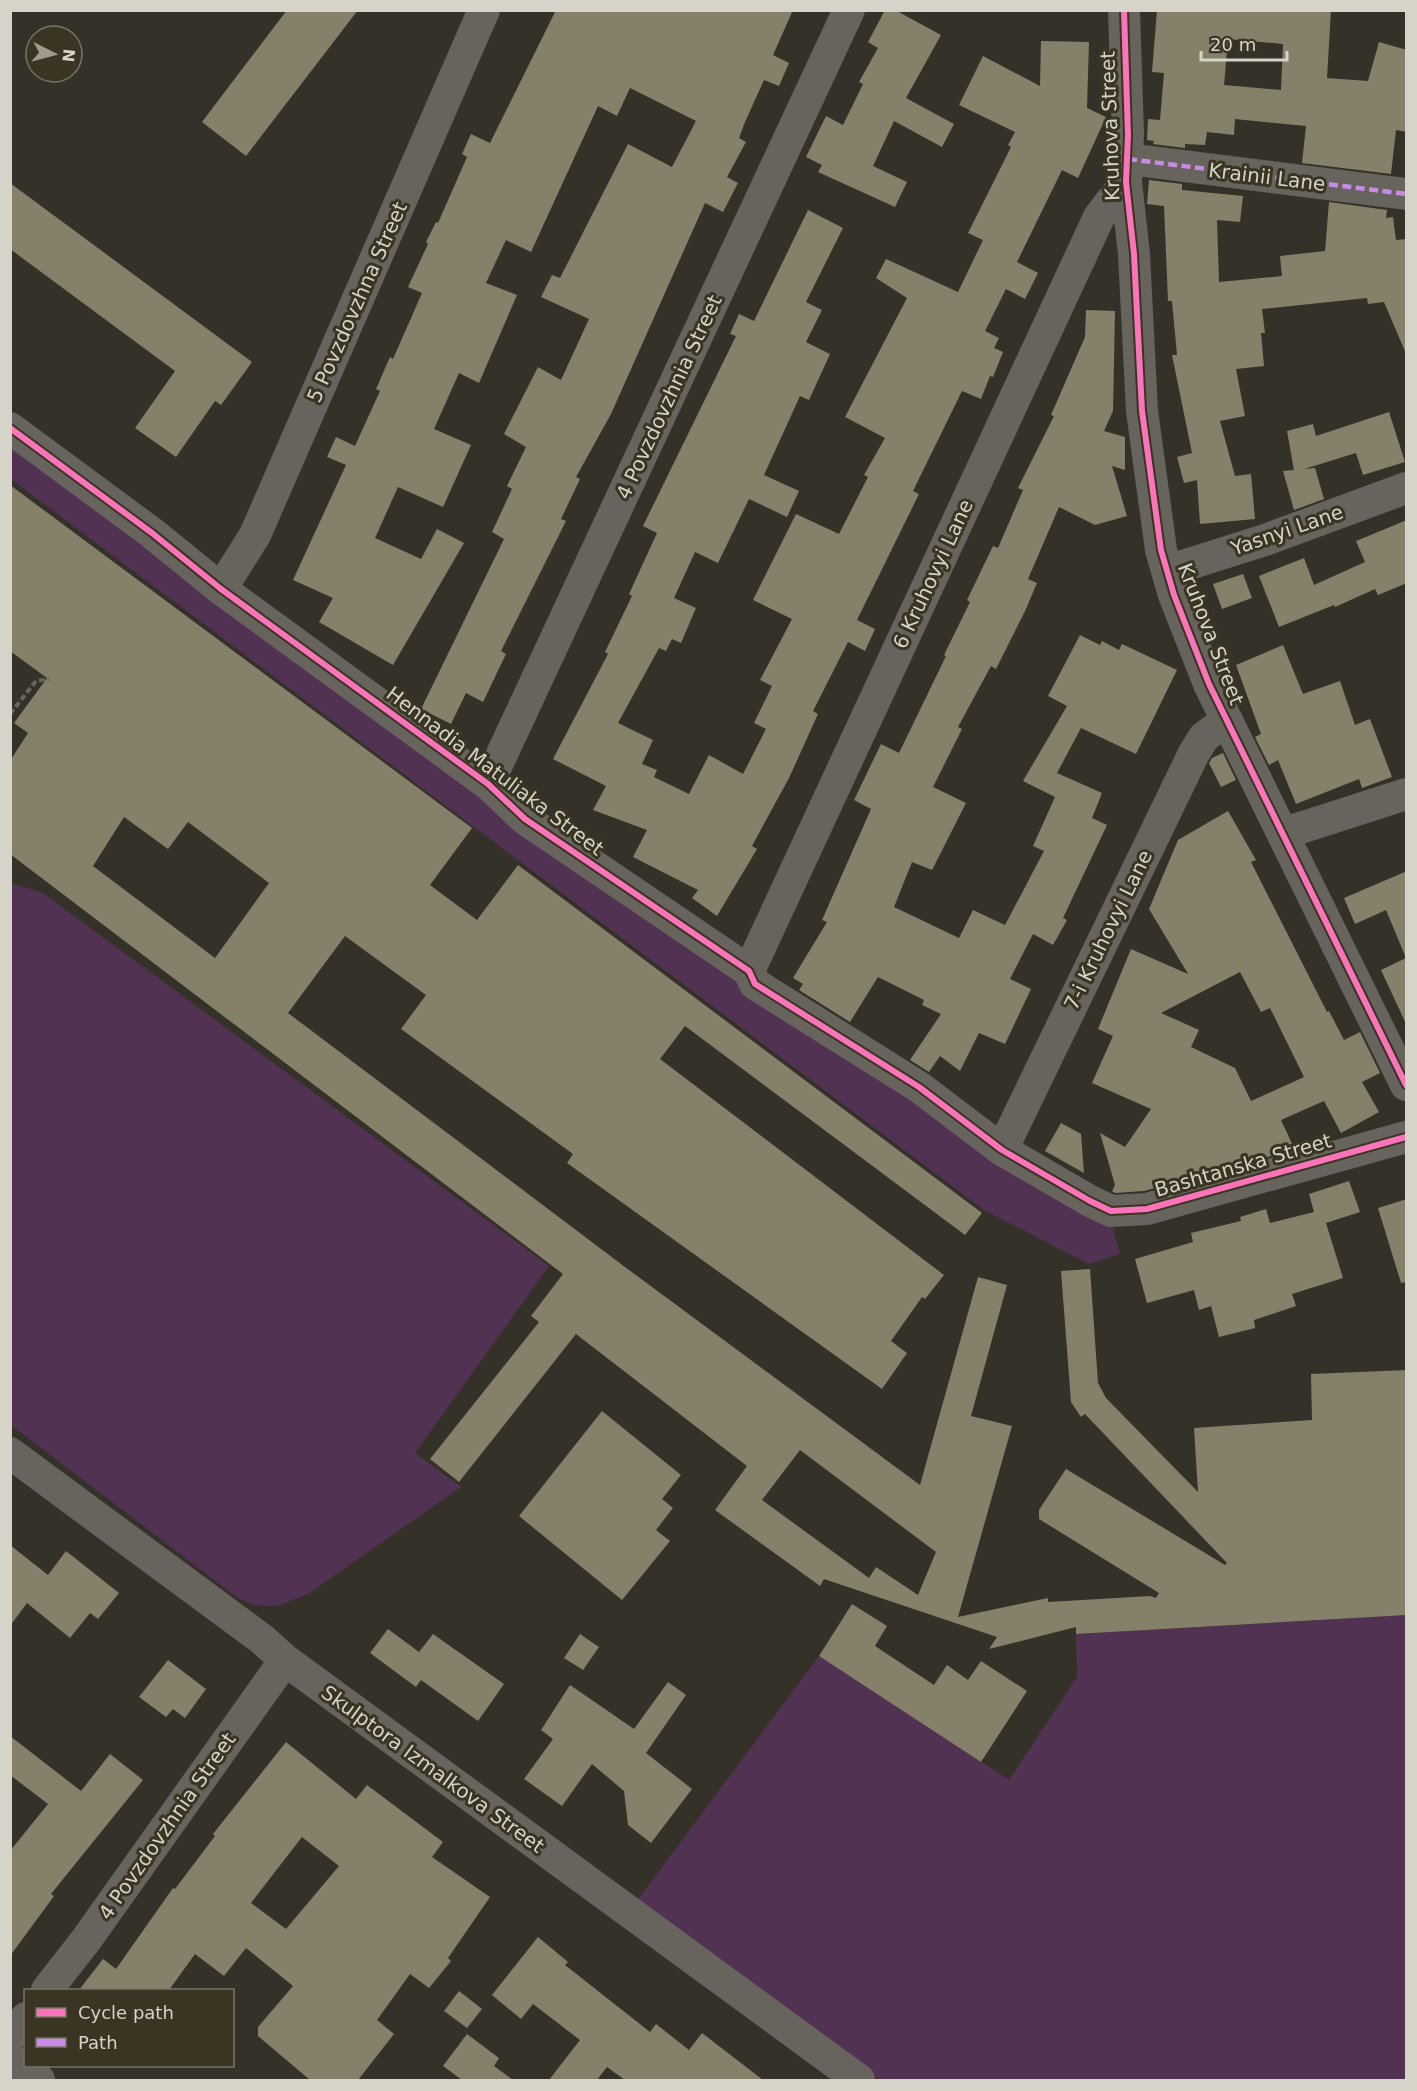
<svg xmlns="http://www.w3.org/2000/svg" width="1417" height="2091" viewBox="0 0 1417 2091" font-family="'DejaVu Sans',sans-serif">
<rect width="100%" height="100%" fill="#343228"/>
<path fill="#513252" d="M 10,441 L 1110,1217 L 1120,1254 L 1089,1264 L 984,1210 L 11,479 Z
M 11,883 L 43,893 L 549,1266 L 415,1453 L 461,1487 L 308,1594 L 277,1606 L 255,1605 L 238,1598 L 11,1425 Z
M 1406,1615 L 1406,2080 L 880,2080 L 636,1902 L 819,1656 L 1009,1780 L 1077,1677 L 1076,1634 Z"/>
<path fill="#858069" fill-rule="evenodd" d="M 287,10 L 358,10 L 246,156 L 202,122 Z
M 556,10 L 793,10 L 773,55 L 789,63 L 779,86 L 764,80 L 745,122 L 739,138 L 746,142 L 727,177 L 738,183 L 723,212 L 705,203 L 611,414 L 576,477 L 580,479 L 561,519 L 566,521 L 501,651 L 506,654 L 483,702 L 466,693 L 451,724 L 421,709 L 504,539 L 492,532 L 512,489 L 507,486 L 526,447 L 504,434 L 538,367 L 561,380 L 589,319 L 541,297 L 552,275 L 560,278 L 628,144 L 672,167 L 696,121 L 630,88 L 617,116 L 598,106 L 531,252 L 506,240 L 486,283 L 517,295 L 479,383 L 459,373 L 434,429 L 471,445 L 443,507 L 398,487 L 375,538 L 421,559 L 437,529 L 464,543 L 393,665 L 319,622 L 333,598 L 293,580 L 346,465 L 327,457 L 336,437 L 355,446 L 380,391 L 376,389 L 390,357 L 393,359 L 422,293 L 408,287 L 428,244 L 426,242 L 436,222 L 438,223 L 467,157 L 462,154 L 471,134 L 490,143 Z
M 885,10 L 895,10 L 941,35 L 906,98 L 954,124 L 942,147 L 894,121 L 873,166 L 907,182 L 895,207 L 818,172 L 822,165 L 806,157 L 826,116 L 843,125 L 863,84 L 859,82 L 878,48 L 868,42 Z
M 1157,10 L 1331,10 L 1327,78 L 1368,81 L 1379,42 L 1407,50 L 1407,132 L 1396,130 L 1391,174 L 1302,163 L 1306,126 L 1235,119 L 1234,135 L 1207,132 L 1205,145 L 1185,144 L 1185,148 L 1153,144 L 1154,141 L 1147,140 L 1148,119 L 1160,120 L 1164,73 L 1152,72 ZM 1228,39 L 1283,44 L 1281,90 L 1224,85 Z
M 1041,41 L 1089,42 L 1087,108 L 1106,117 L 1078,178 L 1062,170 L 1017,262 L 1038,273 L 1025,299 L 1006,289 L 985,331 L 999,338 L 994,348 L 1003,352 L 993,377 L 990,376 L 981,399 L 962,391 L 913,491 L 919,494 L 857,620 L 875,629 L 865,651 L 848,642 L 813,711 L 818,714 L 789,778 L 752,846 L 757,849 L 717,916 L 692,898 L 698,890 L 633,857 L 647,830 L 593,810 L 606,786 L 553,759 L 608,654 L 605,652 L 632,596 L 629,594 L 657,533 L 643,526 L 736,336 L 730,334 L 739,314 L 754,321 L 808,210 L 843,228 L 806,302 L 822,310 L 806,342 L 830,354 L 809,400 L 800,396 L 764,475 L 799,491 L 787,517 L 749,499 L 718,563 L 695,552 L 674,598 L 696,608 L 681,643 L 672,639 L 666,651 L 659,648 L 618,723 L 653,740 L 642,764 L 657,770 L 654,777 L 689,794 L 709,755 L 743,774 L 766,729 L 754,723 L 772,686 L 760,680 L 792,619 L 753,600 L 796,514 L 839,534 L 868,477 L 864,475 L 885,438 L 845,417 L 907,298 L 876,278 L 886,259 L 958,292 L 983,240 L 968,233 L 1011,147 L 1008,145 L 1015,132 L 959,105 L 983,56 L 1040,86 Z
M 1149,180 L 1182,184 L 1182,190 L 1243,196 L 1240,222 L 1217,220 L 1219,282 L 1282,276 L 1280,256 L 1325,251 L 1329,202 L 1387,210 L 1386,218 L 1393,217 L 1396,240 L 1407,239 L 1407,356 L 1384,302 L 1368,304 L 1367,298 L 1262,309 L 1265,333 L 1261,333 L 1264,366 L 1236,369 L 1245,416 L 1220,421 L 1235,476 L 1251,474 L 1255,519 L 1200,524 L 1197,480 L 1184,483 L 1177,457 L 1192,453 L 1172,355 L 1177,355 L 1172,301 L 1168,301 L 1164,206 L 1147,204 Z
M 10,183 L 252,362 L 221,405 L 215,401 L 176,457 L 135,428 L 175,371 L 10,249 Z
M 1086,310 L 1115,311 L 1113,411 L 1104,431 L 1125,437 L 1125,470 L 1112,466 L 1127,516 L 1095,525 L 1059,507 L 1028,579 L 1037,583 L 1026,609 L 996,669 L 991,666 L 958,727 L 962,729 L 933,787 L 966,803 L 932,870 L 912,862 L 894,907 L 959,938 L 973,910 L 1005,925 L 1044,851 L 1033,846 L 1055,797 L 1023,781 L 1067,706 L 1048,696 L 1080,635 L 1100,645 L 1102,641 L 1119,650 L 1122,644 L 1177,670 L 1136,754 L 1081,728 L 1057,773 L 1102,793 L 1092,818 L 1107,825 L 1063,918 L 1067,920 L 1053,945 L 1033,934 L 1010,979 L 1031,989 L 1005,1044 L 979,1033 L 960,1071 L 940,1056 L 929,1072 L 910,1060 L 941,1014 L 922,1005 L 924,1000 L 878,977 L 850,1022 L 799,990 L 803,984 L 793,978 L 827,922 L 822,920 L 871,809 L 854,800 L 881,744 L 899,753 L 946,656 L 944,655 L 970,602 L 967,600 L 993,546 L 998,548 L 1023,490 L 1018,488 L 1054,416 L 1051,415 L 1085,337 Z
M 1389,412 L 1405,462 L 1363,475 L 1356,453 L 1304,469 L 1315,468 L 1324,499 L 1294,510 L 1283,471 L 1294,470 L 1287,431 L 1313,424 L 1316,436 Z
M 10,485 L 472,828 L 430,885 L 477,920 L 518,865 L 982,1213 L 965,1235 L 685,1026 L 660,1059 L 944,1275 L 925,1299 L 922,1297 L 891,1341 L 907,1353 L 882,1389 L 567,1163 L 573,1154 L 401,1029 L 426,995 L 345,936 L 288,1013 L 625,1267 L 920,1485 L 978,1277 L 1007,1285 L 971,1416 L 1012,1426 L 958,1617 L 1048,1598 L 1048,1602 L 1150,1596 L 1156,1598 L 1159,1593 L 1039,1519 L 1039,1510 L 1066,1469 L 1225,1565 L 1227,1563 L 1085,1414 L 1081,1417 L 1071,1402 L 1061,1271 L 1090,1269 L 1098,1383 L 1106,1398 L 1198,1492 L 1194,1428 L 1312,1420 L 1311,1374 L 1407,1370 L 1407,1615 L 1076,1634 L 1076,1627 L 989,1649 L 997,1637 L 824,1579 L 820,1586 L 715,1510 L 747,1466 L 576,1334 L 459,1482 L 430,1459 L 539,1322 L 531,1316 L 563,1274 L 10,854 L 10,761 L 28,733 L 14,723 L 47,678 L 10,651 ZM 124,817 L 168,849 L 188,822 L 269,883 L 215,958 L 93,866 ZM 800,1450 L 936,1552 L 918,1595 L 876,1567 L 869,1578 L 762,1500 Z
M 1407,520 L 1407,583 L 1378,595 L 1375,589 L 1335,607 L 1334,605 L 1279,627 L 1259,576 L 1304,558 L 1314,585 L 1365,562 L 1356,541 Z
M 1243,574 L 1252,598 L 1222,609 L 1213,584 Z
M 1283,645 L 1303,694 L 1340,681 L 1355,725 L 1370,719 L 1392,777 L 1362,788 L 1359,779 L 1296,804 L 1278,760 L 1269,765 L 1255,737 L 1261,734 L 1236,665 Z
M 1223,753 L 1236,780 L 1221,787 L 1209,763 L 1212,758 Z
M 1228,811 L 1256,860 L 1251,862 L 1327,1012 L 1329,1011 L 1344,1040 L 1360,1032 L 1380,1073 L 1362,1082 L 1379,1112 L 1341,1133 L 1324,1101 L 1281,1120 L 1294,1148 L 1285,1152 L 1264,1158 L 1262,1154 L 1243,1164 L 1144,1191 L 1115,1193 L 1112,1191 L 1115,1185 L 1100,1133 L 1125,1147 L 1151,1109 L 1092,1083 L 1113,1036 L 1098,1029 L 1131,949 L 1188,974 L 1149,909 L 1178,840 ZM 1240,972 L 1261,1012 L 1270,1008 L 1304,1077 L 1251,1101 L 1235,1068 L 1191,1047 L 1199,1030 L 1161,1013 Z
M 1407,871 L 1407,1026 L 1381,970 L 1406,958 L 1386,910 L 1355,924 L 1344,898 Z
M 1061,1123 L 1081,1134 L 1084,1173 L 1045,1151 Z
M 1349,1181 L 1360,1212 L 1326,1223 L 1343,1278 L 1292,1294 L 1296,1306 L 1254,1320 L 1255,1328 L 1219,1337 L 1211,1306 L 1199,1310 L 1194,1290 L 1147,1303 L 1135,1259 L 1193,1242 L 1191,1233 L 1241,1221 L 1240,1217 L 1266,1209 L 1270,1223 L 1314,1212 L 1309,1194 Z
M 1407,1199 L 1407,1282 L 1401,1283 L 1378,1208 Z
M 602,1411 L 681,1475 L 662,1499 L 673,1508 L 656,1530 L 670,1541 L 622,1600 L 519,1516 Z
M 10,1545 L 48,1575 L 66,1551 L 119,1593 L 98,1619 L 90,1613 L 70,1638 L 27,1603 L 10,1626 Z
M 852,1604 L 887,1626 L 875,1646 L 934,1685 L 947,1665 L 968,1680 L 981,1661 L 1027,1691 L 981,1762 L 819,1656 Z
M 388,1629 L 419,1652 L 433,1634 L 504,1684 L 478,1721 L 421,1680 L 416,1687 L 370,1653 Z
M 580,1634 L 599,1647 L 583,1670 L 564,1658 Z
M 168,1660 L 206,1689 L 185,1718 L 173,1709 L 166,1717 L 139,1697 Z
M 668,1682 L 686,1695 L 646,1753 L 692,1789 L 651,1843 L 628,1825 L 624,1791 L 592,1764 L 562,1806 L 524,1779 L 553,1739 L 541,1730 L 570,1685 L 634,1729 Z
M 10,1736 L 81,1791 L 110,1754 L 143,1780 L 51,1894 L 54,1896 L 10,1956 L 10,1851 L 48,1804 L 10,1775 Z
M 286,1742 L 356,1799 L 367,1785 L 443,1842 L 432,1857 L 490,1897 L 448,1958 L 451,1961 L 429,1988 L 410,1974 L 377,2020 L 394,2034 L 358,2080 L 310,2080 L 258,2036 L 258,2027 L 293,1986 L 246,1948 L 224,1976 L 195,1954 L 169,1990 L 79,1990 L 103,1959 L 116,1969 L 173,1888 L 175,1889 L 215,1836 L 213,1834 ZM 302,1837 L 339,1866 L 286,1929 L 251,1903 Z
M 538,1937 L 568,1962 L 565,1965 L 650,2032 L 656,2024 L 689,2050 L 702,2033 L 763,2080 L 625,2080 L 607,2067 L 597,2080 L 549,2080 L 580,2040 L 533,2004 L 521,2019 L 492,1995 Z
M 459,1991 L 482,2009 L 467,2028 L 444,2011 Z
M 467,2034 L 499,2058 L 494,2066 L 513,2080 L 462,2080 L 443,2066 Z"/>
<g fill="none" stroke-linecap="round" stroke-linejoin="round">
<path stroke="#65635d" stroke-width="4" stroke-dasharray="6 3" stroke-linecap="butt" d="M 10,714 L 36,681 L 49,679"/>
<path stroke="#66645c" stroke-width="32" d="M 1124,10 L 1128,135 L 1126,182 L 1134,254 L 1142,411 L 1161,550 L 1174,595 L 1209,684 L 1406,1085
M 1128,159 L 1406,194
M 10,428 L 152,533 L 221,589 L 488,784 L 525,819 L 749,971 L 755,984 L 919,1087 L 1002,1150 L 1090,1201 L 1111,1211 L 1147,1209 L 1406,1137
M 1167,571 L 1265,540 L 1406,488
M 221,589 L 255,535 L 484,10
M 488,784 L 849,10
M 1285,833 L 1406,794
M 749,971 L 1099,217 L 1126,182
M 1002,1150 L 1194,753 L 1204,737 L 1227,720
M 10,1453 L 263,1640 L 285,1660 L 859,2080
M 47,1990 L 86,1940 L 285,1660
M 10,2037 L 26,2018
M 10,2059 L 39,2080"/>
<path stroke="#ca8be6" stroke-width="4.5" stroke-dasharray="9 4.5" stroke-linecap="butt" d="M 1128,159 L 1406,194"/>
<g stroke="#3a3522" stroke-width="10">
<path id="cycleway" d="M 1124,10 L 1128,135 L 1126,182 L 1134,254 L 1142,411 L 1161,550 L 1174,595 L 1209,684 L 1406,1085
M 10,428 L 152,533 L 221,589 L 488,784 L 525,819 L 749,971 L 755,984 L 919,1087 L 1002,1150 L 1090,1201 L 1111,1211 L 1147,1209 L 1406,1137"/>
</g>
<use href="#cycleway" stroke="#fb73b8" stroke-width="6"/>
</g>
<g text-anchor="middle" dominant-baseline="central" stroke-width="6" stroke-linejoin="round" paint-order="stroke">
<g font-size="20" fill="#d6d3c8" stroke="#3a3522">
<text transform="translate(1110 126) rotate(-92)">Kruhova Street</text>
<text transform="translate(1267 177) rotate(7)">Krainii Lane</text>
<text transform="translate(357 302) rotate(-66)">5 Povzdovzhna Street</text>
<text transform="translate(669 397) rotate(-65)">4 Povzdovzhnia Street</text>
<text transform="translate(1287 530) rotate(-19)">Yasnyi Lane</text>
<text transform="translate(933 574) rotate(-65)">6 Kruhovyi Lane</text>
<text transform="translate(1211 634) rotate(69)">Kruhova Street</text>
<text transform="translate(495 771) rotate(37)">Hennadia Matuliaka Street</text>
<text transform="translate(1108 930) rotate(-64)">7-i Kruhovyi Lane</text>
<text transform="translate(1243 1165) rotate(-16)">Bashtanska Street</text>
<text transform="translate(433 1769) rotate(36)">Skulptora Izmalkova Street</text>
<text transform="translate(167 1826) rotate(-55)">4 Povzdovzhnia Street</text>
</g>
</g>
<rect width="1417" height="2091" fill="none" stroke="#d6d3c8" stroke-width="24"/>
<rect x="24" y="1989" width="210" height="78" fill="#3a3522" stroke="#787464" stroke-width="1.5"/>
<rect x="36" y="2008" width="30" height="9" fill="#fb73b8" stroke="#787464" stroke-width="1.5"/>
<text x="78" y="2019" font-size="18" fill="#d6d3c8">Cycle path</text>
<rect x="36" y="2038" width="30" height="9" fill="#ca8be6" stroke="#787464" stroke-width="1.5"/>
<text x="78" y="2049" font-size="18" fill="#d6d3c8">Path</text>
<g transform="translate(54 54) rotate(96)"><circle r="28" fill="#3a3522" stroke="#787464" stroke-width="1.5"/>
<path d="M0-4.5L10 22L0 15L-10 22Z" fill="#9d9b90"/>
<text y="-9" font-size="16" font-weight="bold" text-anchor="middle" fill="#d6d3c8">N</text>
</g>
<path d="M1201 51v9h86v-9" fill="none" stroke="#d6d3c8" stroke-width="3"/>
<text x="1210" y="51" font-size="18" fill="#d6d3c8" stroke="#3a3522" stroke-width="4.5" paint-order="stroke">20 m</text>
</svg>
